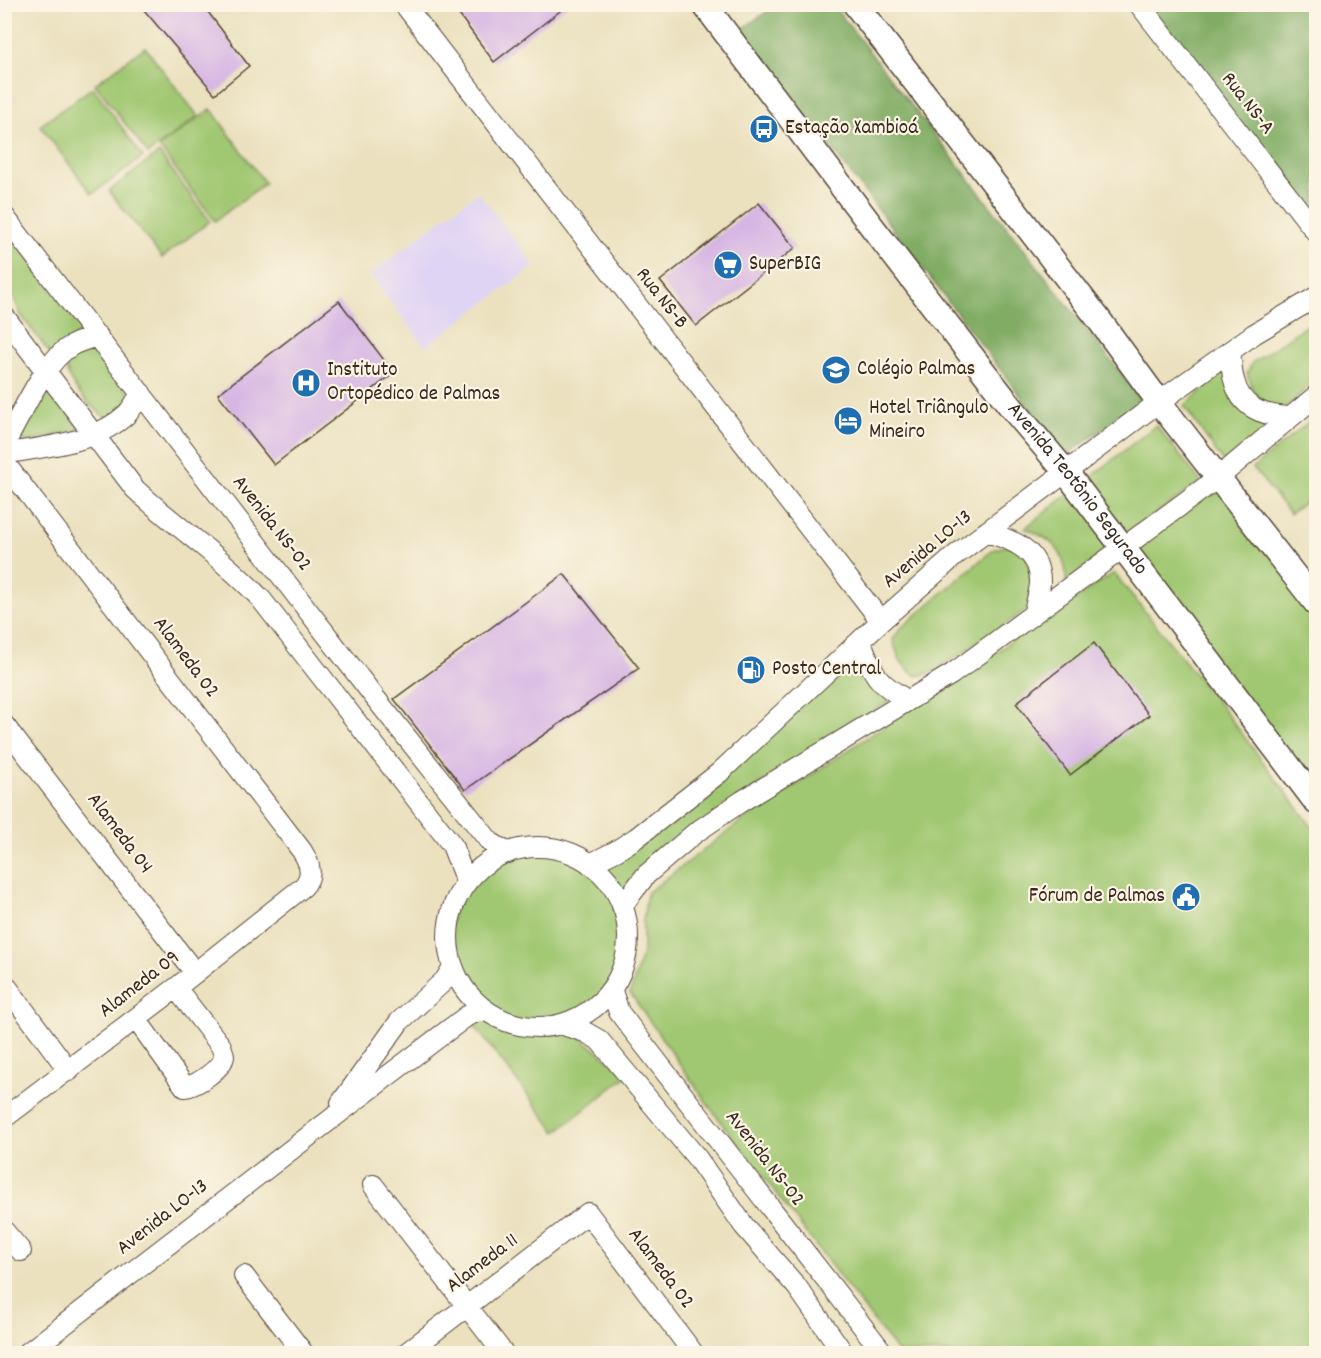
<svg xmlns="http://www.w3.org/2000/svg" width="1321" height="1358" viewBox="0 0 1321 1358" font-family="Dekko,sans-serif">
<rect width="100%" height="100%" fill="#fcf5e5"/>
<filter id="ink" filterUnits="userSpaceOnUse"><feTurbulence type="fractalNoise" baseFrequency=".0167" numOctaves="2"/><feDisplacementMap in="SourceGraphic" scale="12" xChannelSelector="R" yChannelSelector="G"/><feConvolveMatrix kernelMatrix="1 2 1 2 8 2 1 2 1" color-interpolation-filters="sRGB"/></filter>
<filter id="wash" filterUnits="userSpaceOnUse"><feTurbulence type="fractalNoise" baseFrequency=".008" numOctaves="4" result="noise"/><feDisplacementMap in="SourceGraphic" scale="24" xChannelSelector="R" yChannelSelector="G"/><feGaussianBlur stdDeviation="1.35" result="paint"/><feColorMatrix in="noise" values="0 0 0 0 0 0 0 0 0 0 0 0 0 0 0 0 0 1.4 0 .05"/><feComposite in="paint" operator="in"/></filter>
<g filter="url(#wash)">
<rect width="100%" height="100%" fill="#ebe1bf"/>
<path fill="#e0d4f4" d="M 478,192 L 535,266 L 425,347 L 370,275 Z"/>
<path fill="#a0c771" stroke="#6e7848" stroke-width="1.5" d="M 145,47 L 198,116 L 148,154 L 95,84 Z
M 93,87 L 143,157 L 92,194 L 40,126 Z
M 211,109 L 265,183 L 215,221 L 159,147 Z
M 159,153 L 210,221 L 162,258 L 109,191 Z
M 4,226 L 83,330 L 51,355 L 21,315 L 5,278 Z
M 1316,319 L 1316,379 C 1309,386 1291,405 1283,408 C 1262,414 1252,389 1247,374 L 1252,363 Z
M 80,352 L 94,352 L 132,396 L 109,420 C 92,408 70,388 66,368 L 70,361 Z
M 1227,368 L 1236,406 L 1267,429 L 1224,463 L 1184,406 Z
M 51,390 L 81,429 L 16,445 Z
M 1316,416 L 1316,494 L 1290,514 L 1253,468 Z
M 1156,425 L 1201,482 L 1128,533 L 1085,482 Z
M 1221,483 L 1316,604 L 1316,802 L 1122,548 Z
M 1071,492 L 1113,545 L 1066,582 C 1067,551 1052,539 1025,528 Z
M 1014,544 C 1022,549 1035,554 1042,560 C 1056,573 1047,592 1037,603 L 935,671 L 918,676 C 902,669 897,656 893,639 L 901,628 L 994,549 Z
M 1114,573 L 1224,710 L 1316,832 L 1316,1353 L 898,1353 L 712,1110 L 630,993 L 643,951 L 643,920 L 647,893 L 739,823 Z
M 861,641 L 900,694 L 719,812 L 622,906 L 627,952 L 612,991 L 566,1026 L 628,1075 L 556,1132 L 467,1016 L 484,1008 L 465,990 L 448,938 L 456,898 L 466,882 L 508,853 L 564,851 L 590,863 L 647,831 Z"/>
<path fill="#80ac63" stroke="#5e6b40" stroke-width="1.5" d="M 776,5 L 833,5 L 1142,400 L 1066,456 L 741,30 Z
M 1139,5 L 1316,5 L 1316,232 Z"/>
<g id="blocks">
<path fill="#d5b4e4" d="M 139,4 L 202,4 L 249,66 L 215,94 Z
M 451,4 L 569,4 L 494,62 Z
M 759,203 L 795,248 L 696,326 L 660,281 Z
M 339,301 L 394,373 L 274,465 L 218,394 Z
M 564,574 L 639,668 L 465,790 L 394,699 Z
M 1094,643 L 1149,715 L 1070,775 L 1016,703 Z"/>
</g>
</g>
<g filter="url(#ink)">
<use href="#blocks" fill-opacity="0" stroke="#554536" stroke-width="1.5"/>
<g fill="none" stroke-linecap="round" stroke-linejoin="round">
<g stroke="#554536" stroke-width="22">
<path id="minor" d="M 404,4 L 881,621
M 1139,4 L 1316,232
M 4,216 L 376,699 L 490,842 L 508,853
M 4,316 L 135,489 C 176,527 223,558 261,599 L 452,845 L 466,882
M 1230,352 C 1232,362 1231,371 1234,380 C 1241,409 1263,415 1288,417
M 4,445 C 21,416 43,362 71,346 C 79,341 89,339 98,336
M 4,454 C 46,446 96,444 128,413 C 133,407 137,400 141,393
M 4,462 L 302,851 C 310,864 314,875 303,887 L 176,988 L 4,1118
M 986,532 C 1013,540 1041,550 1040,584 C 1039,593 1036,603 1034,612
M 861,641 C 873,675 876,682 907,700
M 4,725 L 195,973
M448 937a90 90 0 1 1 180 0a90 90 0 1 1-180 0Z
M 590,864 L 616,851 L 636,838 L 719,773 L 881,621 L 957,554 L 1159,402 L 1254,334 L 1316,297
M 622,906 L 646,875 L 695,833 L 742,801 L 952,674 L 1219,477 L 1316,396
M 4,983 L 69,1071
M 612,991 L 619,1012 L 628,1024 L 884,1354
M 136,1019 L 185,1087 C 196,1086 223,1068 224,1056 C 224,1053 222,1050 221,1046 L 176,988
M 566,1026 L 585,1032 L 599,1040 L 697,1158 L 744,1226 L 797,1287 L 844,1354
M 341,1103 L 399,1022 L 445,980 L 453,967
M 373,1185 L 504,1354
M 4,1231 L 21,1251
M 244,1276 L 304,1354
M 26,1354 C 173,1241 319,1127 467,1016 L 484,1009
M 405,1354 L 588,1213 L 694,1354"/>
</g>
<g stroke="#554536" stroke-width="27">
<g id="major">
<path id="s1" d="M 704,4 L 873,228 L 1011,407 L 1065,471 L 1316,802"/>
<path d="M 855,4 L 1097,317 L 1159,402 L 1316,603"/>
</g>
</g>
<use href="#minor" stroke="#fff" stroke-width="20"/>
<use href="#major" stroke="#fff" stroke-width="24"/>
</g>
</g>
<defs>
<g id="bus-disc" transform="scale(1.5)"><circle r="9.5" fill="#1f6fb2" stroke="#fcf5e5"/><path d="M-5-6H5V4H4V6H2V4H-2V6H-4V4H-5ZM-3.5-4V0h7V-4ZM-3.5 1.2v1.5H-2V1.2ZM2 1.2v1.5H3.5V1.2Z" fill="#fff"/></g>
<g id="supermarket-disc" transform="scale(1.5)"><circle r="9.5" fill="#1f6fb2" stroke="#fcf5e5"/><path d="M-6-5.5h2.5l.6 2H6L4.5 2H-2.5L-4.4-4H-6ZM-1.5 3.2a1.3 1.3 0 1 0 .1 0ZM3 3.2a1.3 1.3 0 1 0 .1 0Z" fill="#fff"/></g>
<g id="school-disc" transform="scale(1.5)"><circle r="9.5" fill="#1f6fb2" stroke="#fcf5e5"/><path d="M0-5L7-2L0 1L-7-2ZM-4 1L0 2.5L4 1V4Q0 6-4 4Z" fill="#fff"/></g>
<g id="hospital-disc" transform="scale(1.5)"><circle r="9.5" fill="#1f6fb2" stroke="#fcf5e5"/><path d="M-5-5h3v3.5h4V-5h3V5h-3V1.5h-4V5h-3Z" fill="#fff"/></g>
<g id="hotel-disc" transform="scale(1.5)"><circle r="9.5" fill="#1f6fb2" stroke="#fcf5e5"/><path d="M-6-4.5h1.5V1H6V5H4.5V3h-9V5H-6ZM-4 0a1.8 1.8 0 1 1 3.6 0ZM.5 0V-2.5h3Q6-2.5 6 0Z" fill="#fff"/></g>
<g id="fuel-disc" transform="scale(1.5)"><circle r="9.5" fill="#1f6fb2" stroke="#fcf5e5"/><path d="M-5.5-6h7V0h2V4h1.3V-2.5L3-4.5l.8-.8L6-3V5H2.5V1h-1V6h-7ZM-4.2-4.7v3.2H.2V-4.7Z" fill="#fff"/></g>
<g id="civic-disc" transform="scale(1.5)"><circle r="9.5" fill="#1f6fb2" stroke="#fcf5e5"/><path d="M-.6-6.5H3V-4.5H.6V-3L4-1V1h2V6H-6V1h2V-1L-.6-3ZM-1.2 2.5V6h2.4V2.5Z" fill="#fff"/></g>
</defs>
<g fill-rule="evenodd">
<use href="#bus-disc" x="764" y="129"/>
<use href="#supermarket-disc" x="728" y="265"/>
<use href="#school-disc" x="836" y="370"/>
<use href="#hospital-disc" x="306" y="383"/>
<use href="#hotel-disc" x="848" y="421"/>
<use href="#fuel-disc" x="751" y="670"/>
<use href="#civic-disc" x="1186" y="897"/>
</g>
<g text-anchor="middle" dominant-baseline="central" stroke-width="4.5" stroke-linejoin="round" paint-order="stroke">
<g font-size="21" fill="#3b2a1e" stroke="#fcf5e5">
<text transform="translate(1247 104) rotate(52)">Rua NS-A</text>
<text transform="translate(661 299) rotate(52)">Rua NS-B</text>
<text stroke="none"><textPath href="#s1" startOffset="612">Avenida Teotônio Segurado</textPath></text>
<text transform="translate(271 524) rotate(52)">Avenida NS-02</text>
<text transform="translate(928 550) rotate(-40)">Avenida LO-13</text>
<text transform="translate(185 658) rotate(53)">Alameda 02</text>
<text transform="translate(119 834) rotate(53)">Alameda 04</text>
<text transform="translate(140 985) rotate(-38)">Alameda 09</text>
<text transform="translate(764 1159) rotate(52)">Avenida NS-02</text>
<text transform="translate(163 1218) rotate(-38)">Avenida LO-13</text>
<text transform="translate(483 1264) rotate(-37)">Alameda 11</text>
<text transform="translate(660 1269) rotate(53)">Alameda 02</text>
</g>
<g font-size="21" fill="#3b2a1e" stroke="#fcf5e5" text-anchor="start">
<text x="785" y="129">Estação Xambioá</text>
<text x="749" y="265">SuperBIG</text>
<text x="857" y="370">Colégio Palmas</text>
<text x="327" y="371">Instituto<tspan x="327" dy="24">Ortopédico de Palmas</tspan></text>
<text x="869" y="409">Hotel Triângulo<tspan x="869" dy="24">Mineiro</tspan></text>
<text x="772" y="670">Posto Central</text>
<text x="1165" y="897" text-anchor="end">Fórum de Palmas</text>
</g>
</g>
<rect width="1321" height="1358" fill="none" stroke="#fcf5e5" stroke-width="24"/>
</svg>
